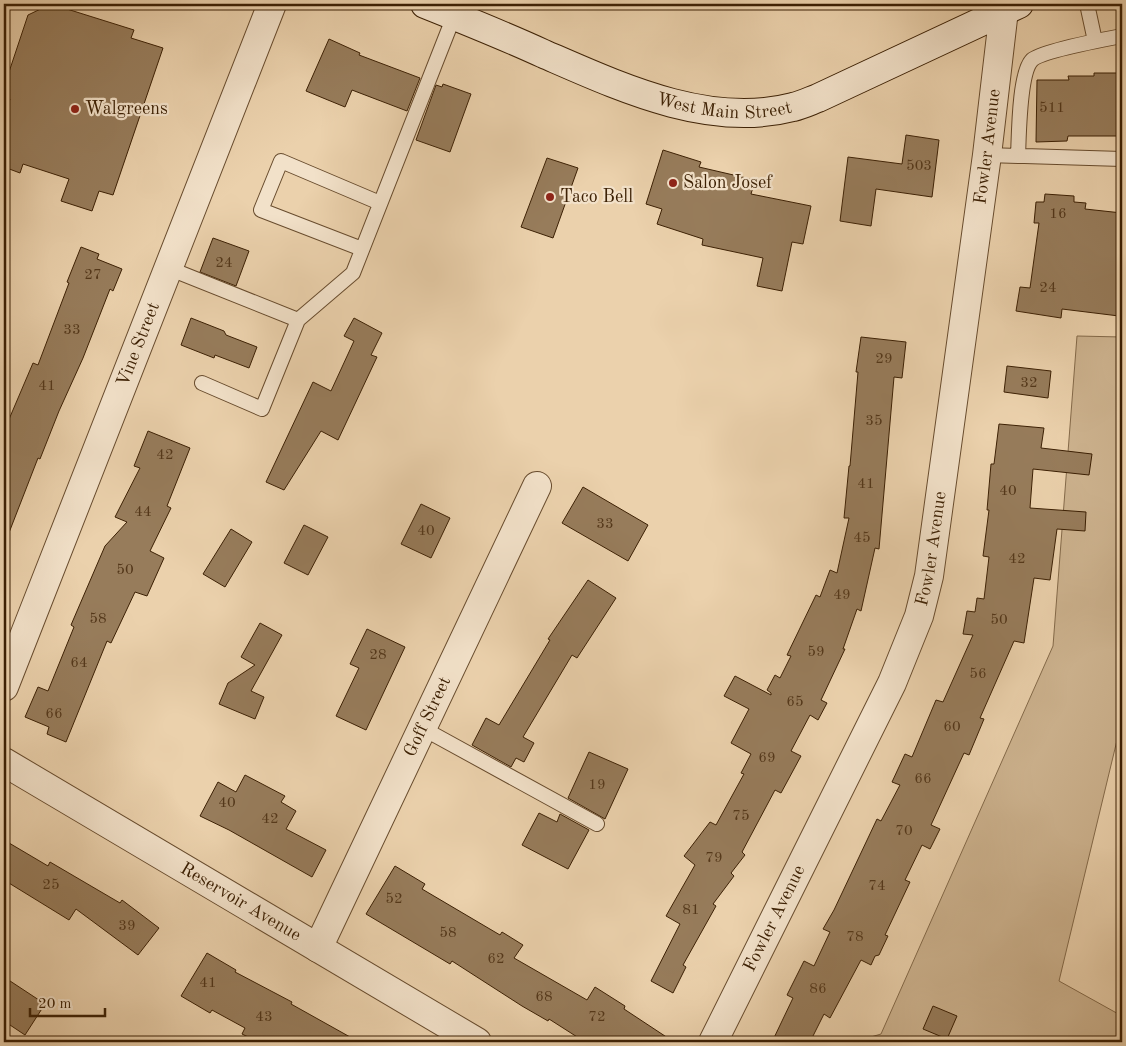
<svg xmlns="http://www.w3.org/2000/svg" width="1126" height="1046" viewBox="0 0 1126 1046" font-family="'Old Standard TT',serif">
<rect width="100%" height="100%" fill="#ebd1ac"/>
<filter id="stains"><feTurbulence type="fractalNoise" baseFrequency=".004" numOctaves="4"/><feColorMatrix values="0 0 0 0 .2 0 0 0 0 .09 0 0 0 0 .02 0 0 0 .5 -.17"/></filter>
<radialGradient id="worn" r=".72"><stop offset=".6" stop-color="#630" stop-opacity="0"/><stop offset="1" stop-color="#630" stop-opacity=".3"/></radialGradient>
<path fill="#cdb38f" stroke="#846a4a" d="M 1077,336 L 1122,337 L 1122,683 L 1119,732 L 1059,981 L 1122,1016 L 1122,1042 L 854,1042 L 881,1034 L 1053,646 Z"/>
<path fill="#977c5b" stroke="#3c2004" d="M 51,4 L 134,30 L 131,38 L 163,48 L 113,195 L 99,191 L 92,211 L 61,201 L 69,179 L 23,164 L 20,173 L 4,167 L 4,118 L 10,99 L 4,97 L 4,87 L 28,15 Z
M 329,39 L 360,53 L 359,55 L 420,78 L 407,111 L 352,90 L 345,107 L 306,91 Z
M 1094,73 L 1122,73 L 1122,136 L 1068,136 L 1067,141 L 1036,142 L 1037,80 L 1069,80 L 1068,76 L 1094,76 Z
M 443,84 L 471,94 L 450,152 L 416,140 L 436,85 L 442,87 Z
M 906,135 L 939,140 L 932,197 L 876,189 L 871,226 L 840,221 L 848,157 L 902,164 Z
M 663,150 L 701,162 L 699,167 L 755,180 L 751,194 L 811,206 L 803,244 L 792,242 L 782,291 L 757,286 L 763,258 L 702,245 L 703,239 L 657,224 L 662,209 L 646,204 Z
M 547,158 L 578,168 L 553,238 L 521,227 Z
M 1045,194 L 1074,196 L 1074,202 L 1086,203 L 1085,209 L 1122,213 L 1122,288 L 1119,316 L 1062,309 L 1061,318 L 1016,311 L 1020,287 L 1030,288 L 1039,223 L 1034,223 L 1036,202 L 1044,202 Z
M 213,238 L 249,251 L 236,286 L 200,272 Z
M 81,247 L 99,254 L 97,259 L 122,269 L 113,291 L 110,289 L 83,358 L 59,411 L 40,459 L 38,458 L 5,543 L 4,543 L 4,431 L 33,363 L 38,365 L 69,283 L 67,282 Z
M 191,318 L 224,331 L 226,335 L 257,347 L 249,368 L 215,355 L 214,358 L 181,345 Z
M 354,318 L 382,333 L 371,355 L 377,357 L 338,440 L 321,431 L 284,490 L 266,482 L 313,382 L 331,391 L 354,341 L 344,336 Z
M 861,337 L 906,342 L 902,378 L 894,377 L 879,549 L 875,548 L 861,611 L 857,609 L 843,649 L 845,649 L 821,700 L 827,703 L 818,720 L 810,715 L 791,751 L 801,756 L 781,793 L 775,790 L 742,852 L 745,855 L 731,873 L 734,876 L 713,904 L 716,906 L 683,965 L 686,967 L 673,993 L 651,981 L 680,924 L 666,916 L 695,865 L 684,856 L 710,822 L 716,825 L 744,774 L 741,773 L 751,754 L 731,743 L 749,709 L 724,696 L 735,676 L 771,695 L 771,693 L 767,690 L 775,675 L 780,678 L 791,656 L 787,655 L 816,595 L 820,597 L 830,570 L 837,573 L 849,518 L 844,518 L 849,466 L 850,466 L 858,372 L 856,372 Z
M 1007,366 L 1051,371 L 1048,398 L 1004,392 Z
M 999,424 L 1044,428 L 1041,448 L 1092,454 L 1089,475 L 1033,469 L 1030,508 L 1086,512 L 1085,531 L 1057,529 L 1050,580 L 1034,578 L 1024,643 L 1014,641 L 980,718 L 984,719 L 969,755 L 964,753 L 931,825 L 940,829 L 930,849 L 922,845 L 905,880 L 910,882 L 885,935 L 888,936 L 879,955 L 875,956 L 871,965 L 861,960 L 830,1018 L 824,1014 L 810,1042 L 772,1042 L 793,998 L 787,995 L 804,961 L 814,966 L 830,932 L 823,929 L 834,910 L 877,819 L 881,821 L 900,785 L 892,782 L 905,754 L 912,757 L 936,700 L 943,702 L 973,635 L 963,634 L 967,611 L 975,612 L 977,598 L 984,599 L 989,557 L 983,556 L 989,510 L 987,510 L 991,464 L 994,464 Z
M 148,431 L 190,448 L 167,506 L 171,508 L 150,551 L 164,558 L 147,596 L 135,592 L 111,643 L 107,641 L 66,742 L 47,734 L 49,727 L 25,717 L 38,687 L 48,691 L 74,627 L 71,625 L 105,546 L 127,522 L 115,517 L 140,468 L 134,466 Z
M 583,487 L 648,525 L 628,561 L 562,523 Z
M 421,504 L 450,518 L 431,558 L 401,544 Z
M 304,525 L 328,537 L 308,575 L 284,563 Z
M 231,529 L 252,542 L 225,587 L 203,574 Z
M 588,580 L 616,598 L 577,658 L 572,655 L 523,737 L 534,743 L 524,762 L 516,758 L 511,767 L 472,745 L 486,718 L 499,725 L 550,640 L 548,639 Z
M 260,623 L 282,635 L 251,691 L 264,697 L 255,719 L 219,704 L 228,683 L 255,665 L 241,657 Z
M 367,629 L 405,647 L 366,730 L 336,716 L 359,668 L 350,664 Z
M 589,752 L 628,769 L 605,819 L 568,798 Z
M 245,775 L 285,796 L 281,802 L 296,811 L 286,829 L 326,850 L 312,877 L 229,830 L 200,816 L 218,782 L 236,792 Z
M 539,813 L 557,822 L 560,814 L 589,830 L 568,869 L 522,845 Z
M 4,840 L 48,866 L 50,862 L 120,903 L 122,900 L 159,928 L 138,955 L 76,909 L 69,920 L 4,880 Z
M 395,866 L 425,884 L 422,889 L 500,935 L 502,932 L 523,945 L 514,958 L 587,1000 L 595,987 L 625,1006 L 624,1009 L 674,1042 L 585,1042 L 549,1019 L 548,1021 L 522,1006 L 452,961 L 450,964 L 366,914 Z
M 207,953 L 236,970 L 235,972 L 292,1002 L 291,1004 L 359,1042 L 258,1042 L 242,1034 L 245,1028 L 212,1010 L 210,1013 L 181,996 Z
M 4,977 L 45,1004 L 25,1035 L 4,1021 Z
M 933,1006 L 957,1016 L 947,1039 L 923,1029 Z"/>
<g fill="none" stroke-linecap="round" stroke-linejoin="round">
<g stroke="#684c2e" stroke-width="16">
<path id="service" d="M 1087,4 L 1095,41
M 987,155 L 1122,159
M 1018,156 C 1019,136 1019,73 1032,60 C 1042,51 1106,39 1122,36
M 362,249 L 261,210 L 281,161 L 380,203
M 168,268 L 298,320
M 202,383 L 262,409 L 298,320 L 353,273 L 454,16
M 422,728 L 597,824"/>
</g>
<g stroke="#684c2e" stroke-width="30">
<g id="minor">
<path id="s1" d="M 4,687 L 272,4"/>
<path id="s2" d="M 4,762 L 477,1042"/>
<path id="s3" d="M 318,948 L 537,486"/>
<path id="s4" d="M 713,1042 L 892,683 L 919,616 L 929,576 L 987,155 L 1004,10"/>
</g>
</g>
<g stroke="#3c2004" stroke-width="30">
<g id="secondary">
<path id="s5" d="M 425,4 C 465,20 505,36 544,54 C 620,87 709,129 793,107 C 802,105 810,101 818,98 L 1019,4"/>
</g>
</g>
<use href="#service" stroke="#f2e1c9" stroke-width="14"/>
<use href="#minor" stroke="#f2e1c9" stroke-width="28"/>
<use href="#secondary" stroke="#f2e1c9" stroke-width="28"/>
</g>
<g fill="#8f2418" stroke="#f2e1c9" stroke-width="2">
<circle cx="75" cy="109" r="5"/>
<circle cx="673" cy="183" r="5"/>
<circle cx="550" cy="197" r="5"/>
</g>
<g text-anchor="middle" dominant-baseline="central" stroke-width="4.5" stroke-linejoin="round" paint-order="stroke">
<g font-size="15" fill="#53371a">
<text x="1052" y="108">511</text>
<text x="919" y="166">503</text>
<text x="1058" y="214">16</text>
<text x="224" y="263">24</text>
<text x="93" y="275">27</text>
<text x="1048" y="288">24</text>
<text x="72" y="330">33</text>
<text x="884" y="359">29</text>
<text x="1029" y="383">32</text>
<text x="47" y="386">41</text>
<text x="874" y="421">35</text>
<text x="165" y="455">42</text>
<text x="866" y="484">41</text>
<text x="1008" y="491">40</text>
<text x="143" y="512">44</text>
<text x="605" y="524">33</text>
<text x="426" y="531">40</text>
<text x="862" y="538">45</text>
<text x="1017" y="559">42</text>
<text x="125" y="570">50</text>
<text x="842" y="595">49</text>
<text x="98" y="619">58</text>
<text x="999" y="620">50</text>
<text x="816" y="652">59</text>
<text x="378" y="655">28</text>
<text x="79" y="663">64</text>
<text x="978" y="674">56</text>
<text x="795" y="702">65</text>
<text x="54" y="714">66</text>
<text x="952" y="727">60</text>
<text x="767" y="758">69</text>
<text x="923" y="779">66</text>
<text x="597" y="785">19</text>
<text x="227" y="803">40</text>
<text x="741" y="816">75</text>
<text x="270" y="819">42</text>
<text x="904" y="831">70</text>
<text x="714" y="858">79</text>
<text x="51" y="885">25</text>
<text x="877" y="886">74</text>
<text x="394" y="899">52</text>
<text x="691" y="910">81</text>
<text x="127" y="926">39</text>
<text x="448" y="933">58</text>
<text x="855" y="937">78</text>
<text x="496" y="959">62</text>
<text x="208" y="983">41</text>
<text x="818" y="989">86</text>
<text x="544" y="997">68</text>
<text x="264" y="1017">43</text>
<text x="597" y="1017">72</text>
</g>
<g font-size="18" fill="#3c2004" stroke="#f2e1c9">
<text stroke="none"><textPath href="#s5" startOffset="319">West Main Street</textPath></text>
<text stroke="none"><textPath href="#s4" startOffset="948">Fowler Avenue</textPath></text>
<text stroke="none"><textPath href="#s1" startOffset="368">Vine Street</textPath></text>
<text stroke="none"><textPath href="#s4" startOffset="542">Fowler Avenue</textPath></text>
<text stroke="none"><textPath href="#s3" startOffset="256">Goff Street</textPath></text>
<text stroke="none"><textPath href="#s2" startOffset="275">Reservoir Avenue</textPath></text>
<text stroke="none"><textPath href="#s4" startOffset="138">Fowler Avenue</textPath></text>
</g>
<g font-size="18" fill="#3c2004" stroke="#f2e1c9" text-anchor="start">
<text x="85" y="109">Walgreens</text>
<text x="683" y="183">Salon Josef</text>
<text x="560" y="197">Taco Bell</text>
</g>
</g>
<rect width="1126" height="1046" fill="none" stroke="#ebd1ac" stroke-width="20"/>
<rect x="5" y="5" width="1116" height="1036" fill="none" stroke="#3c2004" stroke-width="2.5"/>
<rect x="10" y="10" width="1106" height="1026" fill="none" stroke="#3c2004"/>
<path d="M30 1008v8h75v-8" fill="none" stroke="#3c2004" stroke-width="2.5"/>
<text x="38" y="1008" font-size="15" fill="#3c2004" stroke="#f2e1c9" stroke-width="4" paint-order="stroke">20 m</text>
<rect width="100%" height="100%" filter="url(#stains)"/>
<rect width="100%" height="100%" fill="url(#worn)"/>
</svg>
